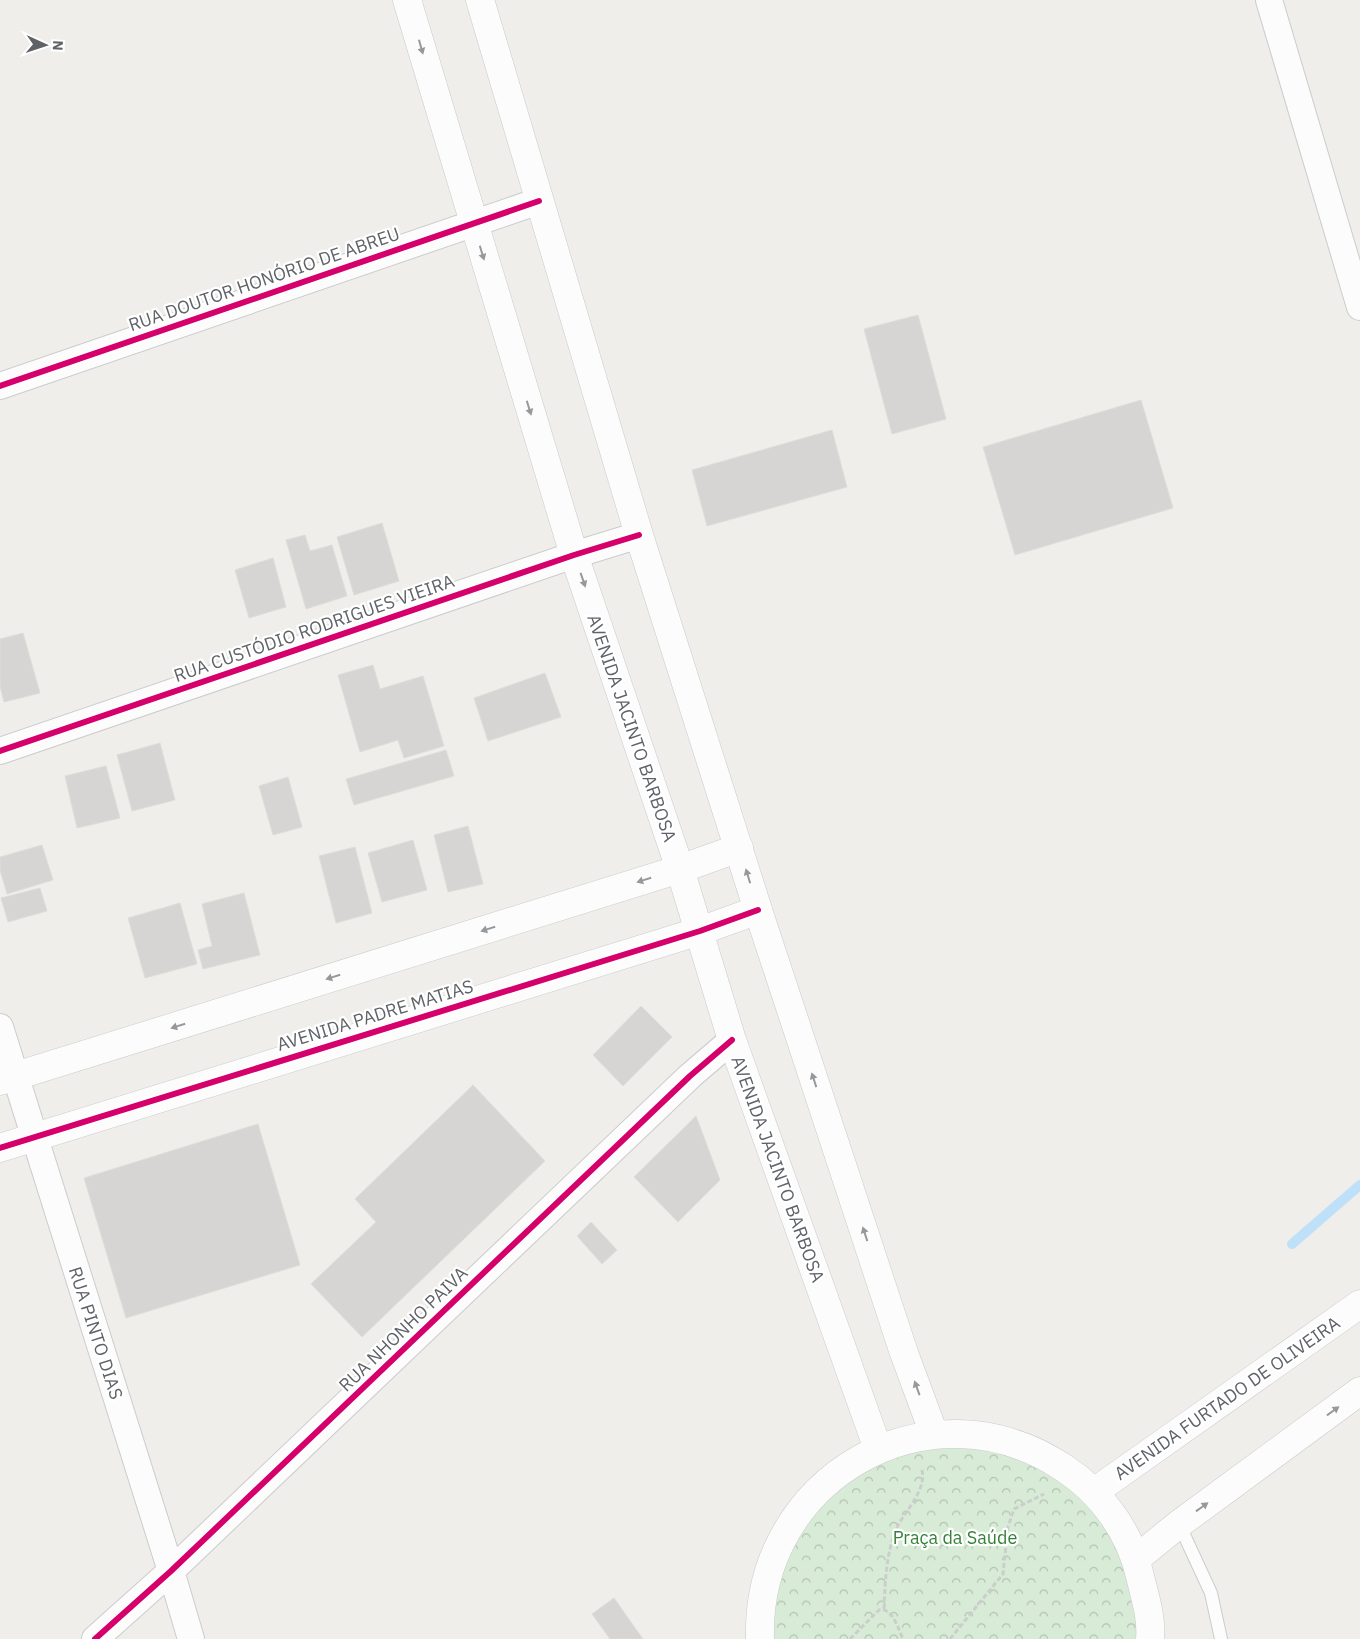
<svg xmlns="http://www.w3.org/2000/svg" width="1360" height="1639" viewBox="0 0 1360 1639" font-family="'IBM Plex Sans',sans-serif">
<defs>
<pattern id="park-crowns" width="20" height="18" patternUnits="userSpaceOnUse" patternTransform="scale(1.25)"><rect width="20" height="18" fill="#d8ebd6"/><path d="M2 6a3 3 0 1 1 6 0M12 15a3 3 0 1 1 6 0" fill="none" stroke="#b2c2b1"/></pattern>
</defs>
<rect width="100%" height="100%" fill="#efeeea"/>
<path fill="url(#park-crowns)" d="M 1010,1441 L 1122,1528 L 1150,1639 L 760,1639 L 796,1514 L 878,1449 Z"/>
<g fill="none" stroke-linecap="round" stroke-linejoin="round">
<path stroke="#bfe0f9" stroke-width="10" d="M 1292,1244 L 1360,1185"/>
</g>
<path fill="#d6d5d3" stroke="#deddd9" d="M 918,315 L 946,419 L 892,434 L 864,329 Z
M 1141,400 L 1173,508 L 1015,555 L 983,447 Z
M 832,430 L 847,487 L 707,526 L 692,470 Z
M 382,523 L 399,581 L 354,595 L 337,537 Z
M 305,535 L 310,551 L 332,545 L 347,596 L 306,609 L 286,540 Z
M 273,558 L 286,607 L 249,618 L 235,570 Z
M 23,633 L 40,693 L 4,702 L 0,686 L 0,639 Z
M 373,665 L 380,689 L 423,676 L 444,746 L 404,758 L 398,740 L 360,752 L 338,675 Z
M 545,673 L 561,717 L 488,741 L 474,698 Z
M 160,743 L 175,800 L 132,811 L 117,755 Z
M 446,750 L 454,776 L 354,805 L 346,779 Z
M 106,766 L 120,818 L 77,828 L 65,776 Z
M 288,777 L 302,827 L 273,835 L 259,786 Z
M 468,826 L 483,884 L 448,892 L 434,835 Z
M 413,840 L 427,890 L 382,902 L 368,853 Z
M 42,845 L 53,880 L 7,894 L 0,870 L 0,857 Z
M 355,847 L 372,913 L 336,923 L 319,856 Z
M 40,888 L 47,911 L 8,922 L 1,898 Z
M 244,893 L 260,955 L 203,969 L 198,950 L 212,946 L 202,904 Z
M 180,903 L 197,964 L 145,978 L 128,918 Z
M 641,1006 L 672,1037 L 623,1086 L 593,1055 Z
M 473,1085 L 545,1161 L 362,1337 L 311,1284 L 376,1222 L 355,1199 Z
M 696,1116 L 720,1180 L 678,1222 L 634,1177 Z
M 258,1124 L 300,1265 L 126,1318 L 84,1178 Z
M 591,1222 L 617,1250 L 602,1264 L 577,1236 Z
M 614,1598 L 643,1639 L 610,1639 L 592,1614 Z"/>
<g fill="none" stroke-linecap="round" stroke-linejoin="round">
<g stroke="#cbcccc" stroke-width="14">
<path id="service" d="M 1179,1524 L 1211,1593 L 1221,1639"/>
</g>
<g stroke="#cbcccc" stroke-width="28">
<path id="minor" d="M 1269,0 L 1360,307
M 0,386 L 539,201
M 0,751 L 574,555 L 639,535
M 0,1027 L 171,1571 L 191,1639
M 95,1639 L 171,1571 L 690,1076 L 732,1040"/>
</g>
<g stroke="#cbcccc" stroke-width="29">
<path id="tertiary" d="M 0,1081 L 680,869 L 739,848
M 0,1148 L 700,931 L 758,910"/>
</g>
<g stroke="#cacacb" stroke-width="29">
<path id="secondary" d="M 407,0 L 574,555 L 680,869 L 732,1040 L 878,1449
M 480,0 L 639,535 L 758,910 L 904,1353 L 934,1434
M 1094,1492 L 1360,1304
M 1136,1559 L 1179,1524 L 1360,1391
M 760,1639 C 755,1478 929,1378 1064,1468 C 1102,1493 1130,1532 1140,1576 C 1145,1597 1152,1618 1150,1639"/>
</g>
<path stroke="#cacfcc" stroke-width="3" stroke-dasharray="5 2.5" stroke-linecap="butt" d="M 884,1609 C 885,1584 886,1556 895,1532 C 902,1513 927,1492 922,1470
M 850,1639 L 879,1610 C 893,1607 898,1629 903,1639
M 950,1639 L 1003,1574 L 1008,1527 L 1014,1509 L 1044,1494"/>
<use href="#service" stroke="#fdfcfc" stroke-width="12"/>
<use href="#minor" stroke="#fdfcfc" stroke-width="26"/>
<use href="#tertiary" stroke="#fdfcfc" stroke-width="28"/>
<use href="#secondary" stroke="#fdfcfc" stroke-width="28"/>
<g stroke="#fff" stroke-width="9">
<path id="cycleway" d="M 0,386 L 539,201
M 0,751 L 574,555 L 639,535
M 0,1148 L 700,931 L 758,910
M 95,1639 L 171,1571 L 690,1076 L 732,1040"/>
</g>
<use href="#cycleway" stroke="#d6006c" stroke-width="6"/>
</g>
<defs><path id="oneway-solid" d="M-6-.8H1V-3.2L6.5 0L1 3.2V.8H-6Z" transform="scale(1.25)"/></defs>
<g fill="#96999c">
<use href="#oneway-solid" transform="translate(421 47) rotate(74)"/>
<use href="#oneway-solid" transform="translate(482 253) rotate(73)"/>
<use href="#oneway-solid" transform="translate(529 408) rotate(73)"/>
<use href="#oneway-solid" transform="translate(583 580) rotate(71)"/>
<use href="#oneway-solid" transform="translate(748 876) rotate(-107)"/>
<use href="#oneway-solid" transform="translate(644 880) rotate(163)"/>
<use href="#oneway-solid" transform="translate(488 929) rotate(163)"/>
<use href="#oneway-solid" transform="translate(333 977) rotate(163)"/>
<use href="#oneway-solid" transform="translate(178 1026) rotate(163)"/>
<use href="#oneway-solid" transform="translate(814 1080) rotate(-108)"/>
<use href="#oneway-solid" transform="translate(865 1234) rotate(-108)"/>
<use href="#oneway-solid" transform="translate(917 1388) rotate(-110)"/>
<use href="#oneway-solid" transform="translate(1333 1411) rotate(-36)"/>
<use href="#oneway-solid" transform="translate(1202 1507) rotate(-36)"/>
</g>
<g text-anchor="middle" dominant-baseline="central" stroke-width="4.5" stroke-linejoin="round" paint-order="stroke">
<g font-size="18" fill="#5f6368" stroke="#fff">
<text transform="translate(264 279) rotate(-19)">RUA DOUTOR HONÓRIO DE ABREU</text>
<text transform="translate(314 628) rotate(-19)">RUA CUSTÓDIO RODRIGUES VIEIRA</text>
<text transform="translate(632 728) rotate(71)">AVENIDA JACINTO BARBOSA</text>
<text transform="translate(375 1015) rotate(-17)">AVENIDA PADRE MATIAS</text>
<text transform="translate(778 1169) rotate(70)">AVENIDA JACINTO BARBOSA</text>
<text transform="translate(403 1329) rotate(-44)">RUA NHONHO PAIVA</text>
<text transform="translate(96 1333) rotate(72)">RUA PINTO DIAS</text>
<text transform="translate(1227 1398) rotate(-35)">AVENIDA FURTADO DE OLIVEIRA</text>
</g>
<g font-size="18" fill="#348238" stroke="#fff">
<text x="955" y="1537">Praça da Saúde</text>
</g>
</g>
<g transform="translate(45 45) rotate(93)" stroke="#ffffff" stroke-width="4" paint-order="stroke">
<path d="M0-4L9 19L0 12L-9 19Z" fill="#5f6368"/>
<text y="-8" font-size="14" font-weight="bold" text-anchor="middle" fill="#5f6368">N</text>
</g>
</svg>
